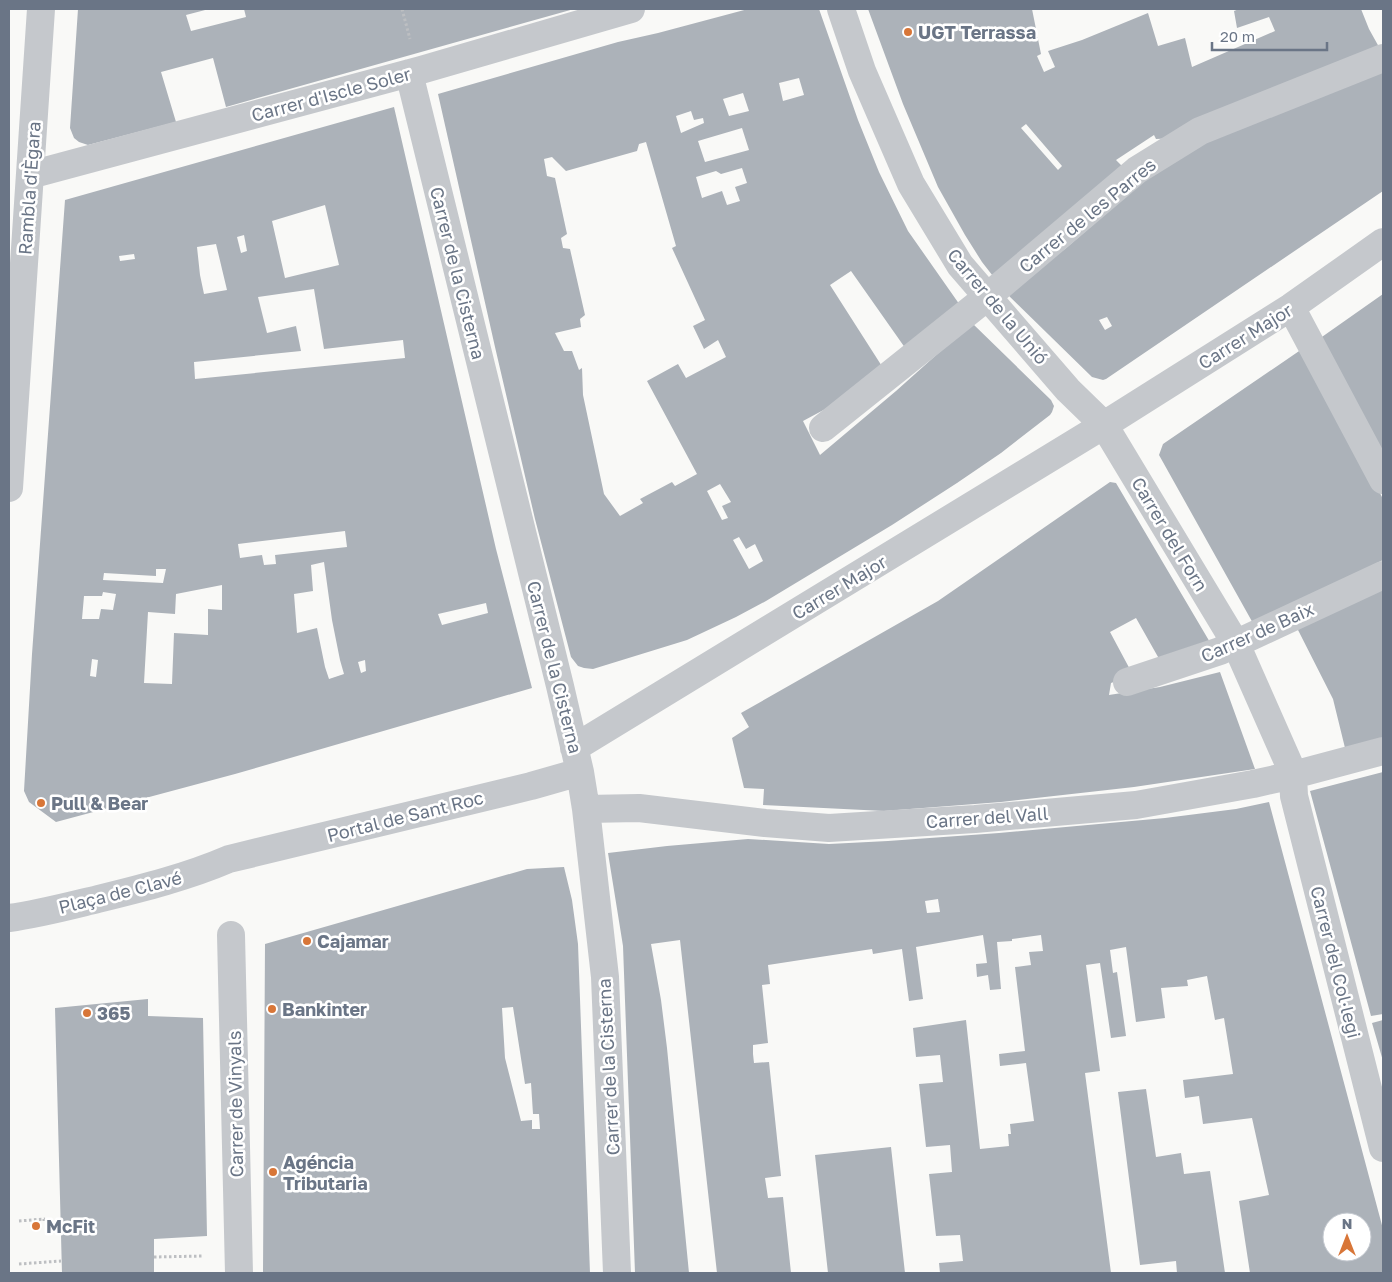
<svg xmlns="http://www.w3.org/2000/svg" width="1392" height="1282" viewBox="0 0 1392 1282" font-family="'Golos Text',sans-serif">
<rect width="100%" height="100%" fill="#f9f9f7"/>
<path fill="#acb2b9" fill-rule="evenodd" d="M 78,9 L 209,9 L 186,15 L 191,31 L 246,17 L 244,9 L 574,9 L 226,107 L 213,58 L 161,72 L 176,122 L 88,145 L 79,142 L 74,138 L 70,128 Z
M 748,9 L 819,9 L 858,120 L 879,172 L 908,231 L 962,308 L 908,352 L 851,271 L 830,285 L 885,371 L 859,391 L 803,421 L 820,455 L 896,391 L 972,323 L 1051,400 L 1054,406 L 1052,412 L 1050,415 L 1001,453 L 957,483 L 892,525 L 766,601 L 736,617 L 687,640 L 593,669 L 584,668 L 578,666 L 571,657 L 535,519 L 495,347 L 438,94 L 618,42 L 658,33 ZM 799,78 L 804,95 L 783,101 L 779,83 ZM 743,93 L 749,111 L 729,116 L 723,99 ZM 691,111 L 694,120 L 703,118 L 704,123 L 681,133 L 676,116 ZM 742,128 L 749,150 L 705,162 L 698,141 ZM 646,142 L 676,246 L 672,248 L 705,320 L 693,326 L 704,349 L 718,340 L 726,357 L 686,378 L 678,364 L 647,381 L 697,474 L 675,486 L 672,482 L 640,499 L 643,503 L 620,516 L 604,494 L 583,395 L 582,368 L 579,370 L 572,351 L 564,351 L 555,333 L 581,327 L 580,319 L 585,315 L 570,249 L 563,248 L 561,238 L 567,234 L 555,178 L 547,176 L 544,159 L 552,157 L 566,171 L 637,151 L 639,144 ZM 742,168 L 747,183 L 735,187 L 740,201 L 727,205 L 722,191 L 702,198 L 696,177 L 716,171 L 721,174 ZM 720,484 L 731,502 L 722,506 L 728,518 L 722,520 L 707,491 ZM 739,537 L 746,549 L 755,544 L 763,561 L 749,569 L 733,540 Z
M 868,9 L 1032,9 L 1041,54 L 1037,56 L 1044,72 L 1055,67 L 1048,51 L 1082,40 L 1148,13 L 1158,46 L 1185,38 L 1192,67 L 1275,31 L 1269,17 L 1237,28 L 1234,11 L 1239,9 L 1361,9 L 1369,29 L 1379,47 L 1178,138 L 1156,139 L 1154,135 L 1116,160 L 1123,167 L 996,280 L 982,262 L 965,235 L 938,187 L 903,104 ZM 1026,124 L 1062,166 L 1058,170 L 1021,128 Z
M 1383,67 L 1383,191 L 1106,379 L 1103,380 L 1092,377 L 1006,293 L 1048,260 L 1065,249 L 1171,157 ZM 1107,317 L 1112,326 L 1105,330 L 1099,320 Z
M 394,107 L 496,549 L 532,688 L 235,774 L 56,822 L 29,802 L 24,791 L 32,654 L 65,200 ZM 325,205 L 339,265 L 285,278 L 272,221 ZM 244,235 L 247,251 L 241,253 L 237,237 ZM 216,244 L 227,290 L 204,294 L 200,275 L 197,247 ZM 134,254 L 135,259 L 120,261 L 119,256 ZM 314,289 L 324,349 L 403,340 L 405,358 L 195,379 L 194,362 L 301,351 L 296,326 L 267,333 L 258,297 ZM 345,531 L 347,547 L 275,555 L 276,564 L 264,565 L 262,555 L 240,558 L 238,544 ZM 324,562 L 332,620 L 340,660 L 344,674 L 329,679 L 325,667 L 317,628 L 297,633 L 294,594 L 313,591 L 311,565 ZM 156,569 L 166,569 L 163,583 L 103,580 L 104,573 L 156,576 ZM 222,585 L 222,610 L 208,609 L 208,635 L 174,633 L 172,684 L 144,683 L 148,612 L 175,614 L 176,594 ZM 103,592 L 116,594 L 113,610 L 101,609 L 99,619 L 82,619 L 84,596 L 102,596 ZM 486,603 L 488,613 L 442,625 L 438,614 ZM 92,659 L 98,660 L 96,677 L 90,676 ZM 365,660 L 366,671 L 361,673 L 358,662 Z
M 1383,294 L 1383,472 L 1319,339 Z
M 1305,347 L 1383,499 L 1383,560 L 1254,625 L 1159,455 L 1163,444 Z
M 1110,482 L 1116,483 L 1211,644 L 1162,664 L 1136,618 L 1110,632 L 1133,675 L 1111,683 L 1109,695 L 1160,687 L 1220,672 L 1255,769 L 1134,787 L 1001,802 L 884,811 L 763,805 L 764,789 L 744,788 L 732,738 L 749,727 L 741,713 L 938,601 Z
M 1383,582 L 1383,743 L 1346,752 L 1333,699 L 1297,628 Z
M 1383,772 L 1383,1014 L 1371,1016 L 1310,791 Z
M 1269,802 L 1383,1229 L 1383,1273 L 1250,1273 L 1239,1201 L 1269,1195 L 1252,1118 L 1203,1124 L 1199,1096 L 1185,1098 L 1183,1080 L 1233,1074 L 1224,1018 L 1215,1020 L 1207,976 L 1187,980 L 1188,986 L 1161,988 L 1165,1018 L 1136,1022 L 1126,947 L 1110,950 L 1113,973 L 1117,972 L 1126,1036 L 1111,1038 L 1100,963 L 1086,965 L 1100,1071 L 1085,1073 L 1111,1273 L 940,1273 L 939,1263 L 963,1261 L 960,1235 L 936,1236 L 929,1174 L 952,1172 L 950,1145 L 926,1147 L 919,1084 L 943,1082 L 940,1055 L 916,1057 L 913,1028 L 966,1020 L 980,1149 L 1009,1146 L 1008,1134 L 1011,1134 L 1010,1124 L 1034,1121 L 1026,1063 L 1000,1066 L 999,1054 L 1025,1051 L 1015,967 L 1031,965 L 1029,952 L 1043,951 L 1041,935 L 1012,939 L 1012,941 L 997,942 L 1001,989 L 990,990 L 988,975 L 977,977 L 976,964 L 987,963 L 983,935 L 916,947 L 923,999 L 909,1001 L 902,949 L 873,954 L 872,949 L 768,965 L 770,984 L 762,985 L 768,1043 L 753,1045 L 753,1054 L 754,1063 L 769,1062 L 781,1176 L 765,1178 L 768,1198 L 783,1197 L 791,1273 L 717,1273 L 680,940 L 651,944 L 661,1000 L 667,1048 L 689,1273 L 635,1273 L 623,946 L 608,853 L 667,846 L 748,839 L 829,844 L 888,841 L 999,833 L 1165,818 L 1236,809 ZM 938,899 L 940,912 L 927,913 L 925,901 ZM 1332,1222 L 1362,1222 L 1362,1252 L 1332,1252 Z
M 564,867 L 572,900 L 578,944 L 590,1273 L 263,1273 L 265,944 L 527,869 ZM 513,1007 L 525,1084 L 531,1083 L 533,1114 L 539,1114 L 540,1129 L 532,1129 L 532,1120 L 521,1121 L 505,1058 L 502,1008 Z
M 148,999 L 148,1016 L 203,1018 L 207,1236 L 154,1239 L 154,1273 L 62,1273 L 55,1008 Z
M 1383,1020 L 1383,1061 L 1372,1023 Z
M 1146,1089 L 1156,1157 L 1181,1153 L 1184,1174 L 1210,1171 L 1225,1273 L 1177,1273 L 1176,1261 L 1140,1265 L 1118,1092 Z
M 891,1147 L 905,1273 L 828,1273 L 815,1155 Z"/>
<g fill="none" stroke-linecap="round" stroke-linejoin="round">
<path stroke="#bdbfc2" stroke-width="3" stroke-dasharray="2.5 2.5" stroke-linecap="butt" d="M 402,9 L 410,39
M 19,1221 L 44,1219 L 44,1221
M 154,1257 L 204,1256
M 19,1264 L 61,1261"/>
<path stroke="#c5c8cc" stroke-width="28" d="M 841,9 L 862,71 L 911,184 L 960,265 L 1068,390 L 1104,425 L 1236,644 L 1289,764 L 1293,775 L 1294,796 L 1383,1148
M 409,73 L 560,686 L 580,772 L 586,809 L 605,977 L 617,1273
M 30,175 L 421,70 L 631,9
M 1291,307 L 1383,480
M 823,428 L 987,297 L 1137,170 L 1200,131 L 1383,58
M 9,488 L 41,9
M 1127,682 L 1220,651 L 1383,575
M 574,748 L 1104,425 L 1291,307 L 1383,242
M 586,809 L 639,808 L 765,823 L 829,828 L 975,819 L 1136,805 L 1253,784 L 1293,775 L 1383,751
M 9,918 C 39,914 69,906 98,899 C 143,888 187,877 229,859 L 531,786 L 580,772
M 231,935 L 239,1273"/>
</g>
<g fill="#d87638" stroke="#fff" stroke-width="2">
<circle cx="908" cy="32" r="5"/>
<circle cx="41" cy="803" r="5"/>
<circle cx="307" cy="941" r="5"/>
<circle cx="272" cy="1009" r="5"/>
<circle cx="87" cy="1013" r="5"/>
<circle cx="273" cy="1172" r="5"/>
<circle cx="36" cy="1226" r="5"/>
</g>
<g text-anchor="middle" dominant-baseline="central" stroke-width="5" stroke-linejoin="round" paint-order="stroke">
<g font-size="18" font-weight="bold" fill="#6a7586" stroke="#fff" text-anchor="start">
<text x="918" y="32">UGT Terrassa</text>
<text x="51" y="803">Pull &amp; Bear</text>
<text x="317" y="941">Cajamar</text>
<text x="282" y="1009">Bankinter</text>
<text x="97" y="1013">365</text>
<text x="283" y="1162">Agéncia<tspan x="283" dy="21">Tributaria</tspan></text>
<text x="46" y="1226">McFit</text>
</g>
<g font-size="18" fill="#6a7586" stroke="#fff">
<text transform="translate(331 94) rotate(-15)">Carrer d'Iscle Soler</text>
<text transform="translate(29 188) rotate(-86)">Rambla d'Ègara</text>
<text transform="translate(1087 215) rotate(-39)">Carrer de les Parres</text>
<text transform="translate(458 273) rotate(76)">Carrer de la Cisterna</text>
<text transform="translate(998 306) rotate(50)">Carrer de la Unió</text>
<text transform="translate(1245 336) rotate(-32)">Carrer Major</text>
<text transform="translate(1170 534) rotate(59)">Carrer del Forn</text>
<text transform="translate(839 587) rotate(-31)">Carrer Major</text>
<text transform="translate(1257 632) rotate(-24)">Carrer de Baix</text>
<text transform="translate(555 667) rotate(76)">Carrer de la Cisterna</text>
<text transform="translate(405 816) rotate(-14)">Portal de Sant Roc</text>
<text transform="translate(987 817) rotate(-4)">Carrer del Vall</text>
<text transform="translate(120 892) rotate(-14)">Plaça de Clavé</text>
<text transform="translate(1336 962) rotate(76)">Carrer del Col·legi</text>
<text transform="translate(608 1067) rotate(-93)">Carrer de la Cisterna</text>
<text transform="translate(235 1104) rotate(-91)">Carrer de Vinyals</text>
</g>
</g>
<rect width="1392" height="1282" fill="none" stroke="#6a7586" stroke-width="20"/>
<g transform="translate(1347 1237)"><circle r="24" fill="#ffffff" stroke="#c3c8cf"/>
<path d="M0-4L9 19L0 12L-9 19Z" fill="#d87638"/>
<text y="-8" font-size="14" font-weight="bold" text-anchor="middle" fill="#6a7586">N</text>
</g>
<path d="M1212 42v8h115v-8" fill="none" stroke="#6a7586" stroke-width="2.5"/>
<text x="1220" y="42" font-size="15" fill="#6a7586" stroke="#ffffff" stroke-width="4" paint-order="stroke">20 m</text>
</svg>
